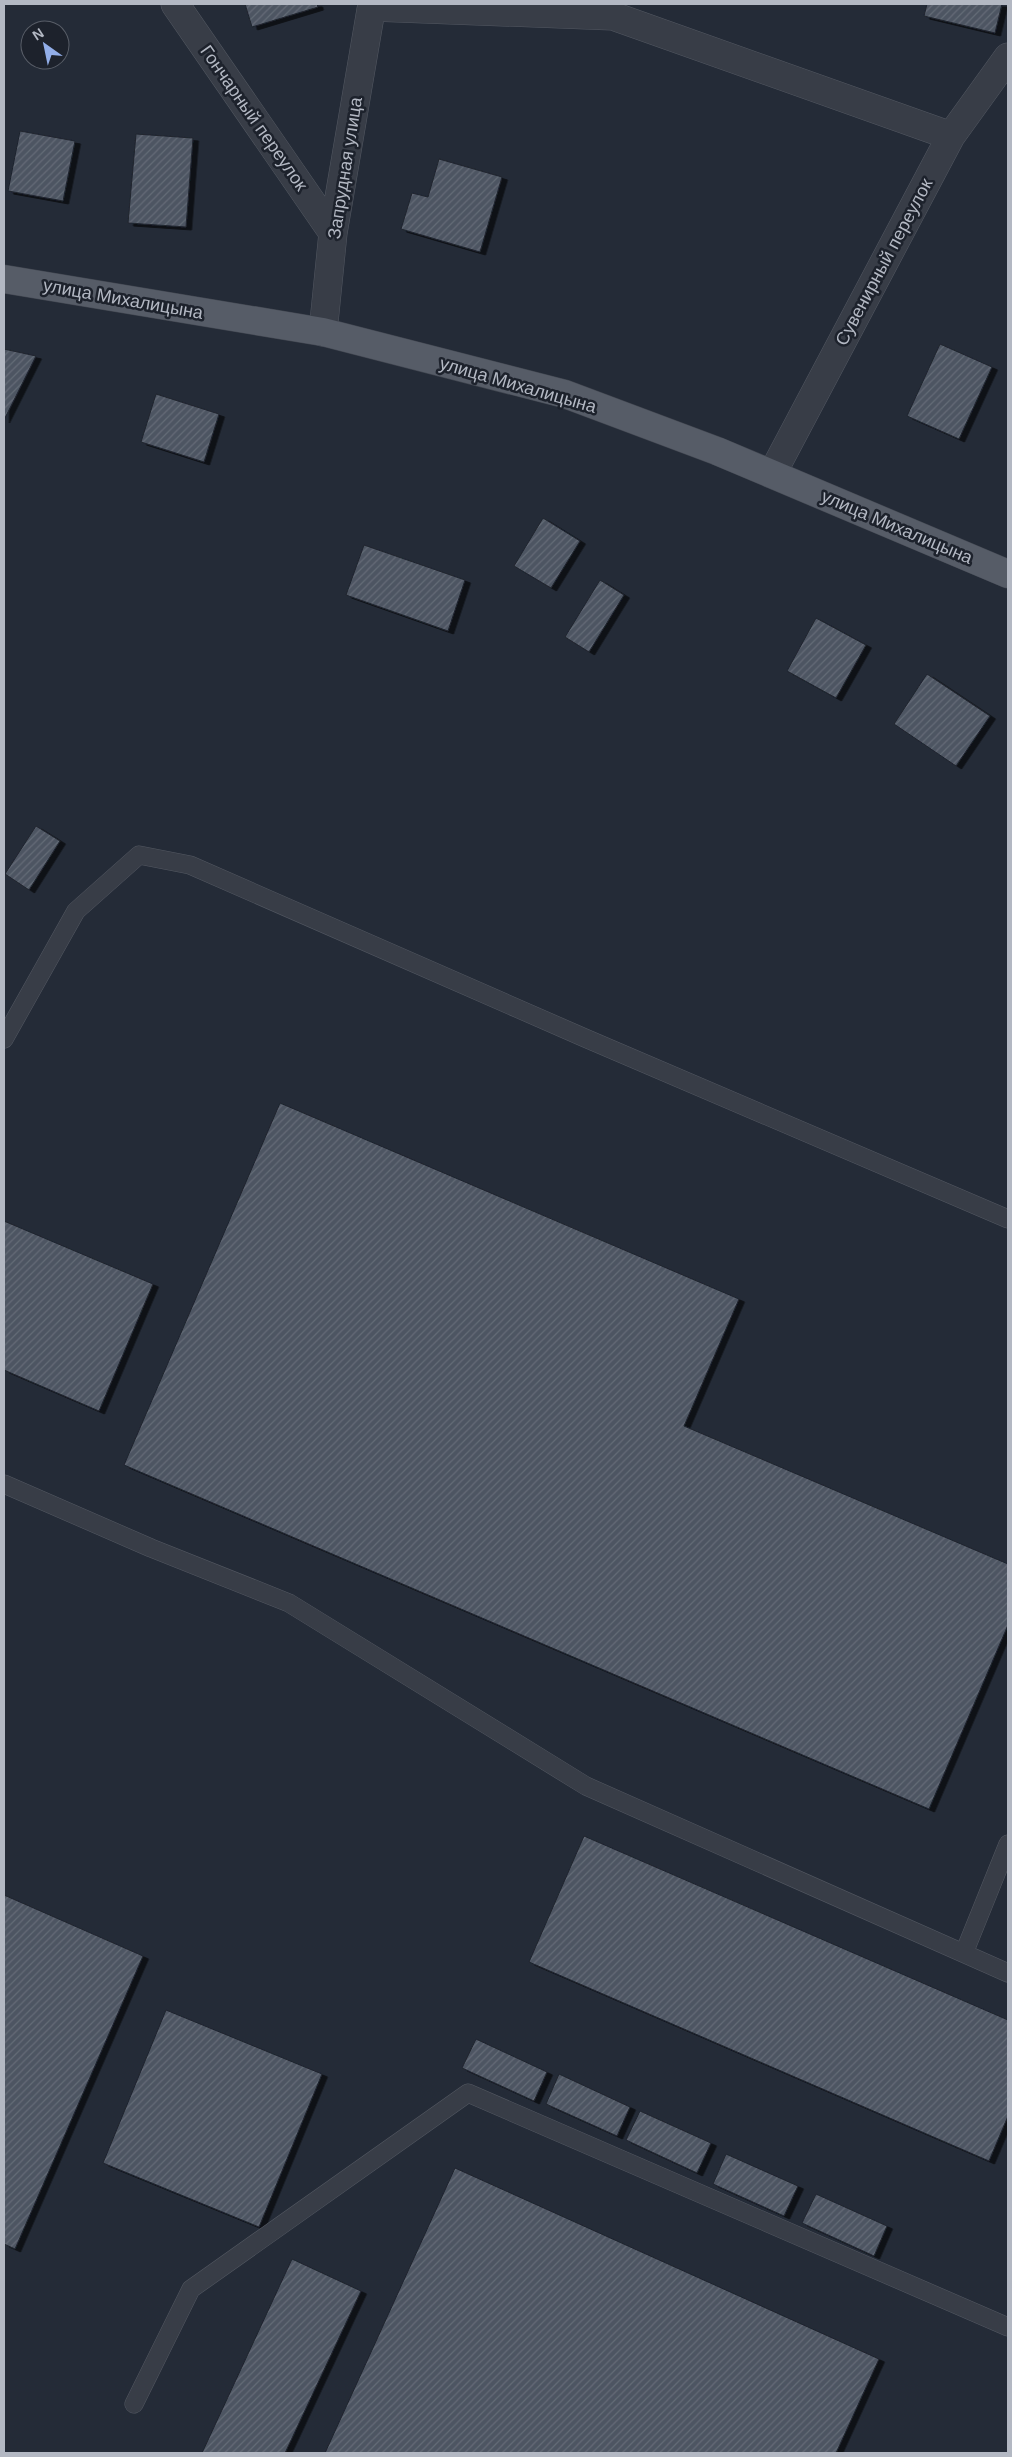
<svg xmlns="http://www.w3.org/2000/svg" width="1012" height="2457" viewBox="0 0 1012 2457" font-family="Arial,sans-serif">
<defs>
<pattern id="building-hatch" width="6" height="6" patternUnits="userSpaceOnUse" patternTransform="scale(1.25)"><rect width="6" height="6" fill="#4d5562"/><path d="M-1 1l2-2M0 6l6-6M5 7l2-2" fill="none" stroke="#646b77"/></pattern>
<filter id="shadow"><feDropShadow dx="5.5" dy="3" stdDeviation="0" flood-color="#0009"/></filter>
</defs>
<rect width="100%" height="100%" fill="#242b37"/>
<path fill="url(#building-hatch)" stroke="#1f242e" filter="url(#shadow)" d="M 245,4 L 317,4 L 318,7 L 252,27 Z
M 927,4 L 1002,4 L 995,33 L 924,16 Z
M 20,131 L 75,141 L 63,201 L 8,191 Z
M 136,134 L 193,138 L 186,227 L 128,223 Z
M 439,159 L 502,177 L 480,252 L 401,229 L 412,193 L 428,197 Z
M 940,344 L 992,367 L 959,439 L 907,416 Z
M 4,349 L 36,356 L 4,420 Z
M 156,394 L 219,414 L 204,462 L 141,442 Z
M 543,518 L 580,541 L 551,588 L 514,566 Z
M 364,545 L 465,580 L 448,631 L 346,595 Z
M 600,580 L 624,595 L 589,652 L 565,637 Z
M 816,618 L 866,645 L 836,698 L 787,671 Z
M 927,674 L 990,716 L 956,766 L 894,724 Z
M 36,826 L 60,841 L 29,890 L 5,874 Z
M 280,1103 L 739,1299 L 684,1426 L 1008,1564 L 1008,1625 L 929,1809 L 124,1465 Z
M 4,1221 L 153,1284 L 99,1411 L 4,1370 Z
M 584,1836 L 1008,2020 L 1008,2116 L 989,2161 L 529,1962 Z
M 4,1895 L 143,1956 L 15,2249 L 4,2244 Z
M 166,2010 L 322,2074 L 259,2227 L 103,2163 Z
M 476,2039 L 547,2072 L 534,2101 L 462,2068 Z
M 559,2074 L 630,2107 L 617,2136 L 546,2104 Z
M 640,2111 L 711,2143 L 697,2173 L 626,2140 Z
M 726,2154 L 798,2186 L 784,2216 L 713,2184 Z
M 455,2168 L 879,2359 L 836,2453 L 325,2453 Z
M 816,2194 L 887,2226 L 874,2256 L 802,2223 Z
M 292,2259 L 361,2291 L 285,2453 L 202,2453 Z"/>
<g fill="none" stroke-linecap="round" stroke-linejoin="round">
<g stroke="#535862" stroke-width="19">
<path id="service" d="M 4,1039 L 76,911 L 139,855 L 190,865 L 585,1038 L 1008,1219
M 4,1484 L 151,1548 L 289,1603 L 586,1786 L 1008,1973
M 964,1953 L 1008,1844
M 134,2404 L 191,2289 L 468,2093 L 1008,2327"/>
</g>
<g stroke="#535862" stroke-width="29">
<path id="minor" d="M 175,4 L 333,233
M 372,7 L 613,16 L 951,136
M 323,332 L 333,233 L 372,4
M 772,474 L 951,136 L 1008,57"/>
</g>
<g stroke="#414650" stroke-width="29">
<path id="primary" d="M 4,279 L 323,332 L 565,394 L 717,451 L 1008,574"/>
</g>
<use href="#service" stroke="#383d47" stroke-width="18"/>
<use href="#minor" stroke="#383d47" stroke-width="28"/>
<use href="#primary" stroke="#565c67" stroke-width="28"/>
</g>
<g text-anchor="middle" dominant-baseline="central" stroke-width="5" stroke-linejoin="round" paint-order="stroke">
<g font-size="18" fill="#b3b8c3" stroke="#1d222c">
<text transform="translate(254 118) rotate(55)">Гончарный переулок</text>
<text transform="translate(345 168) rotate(-81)">Запрудная улица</text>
<text transform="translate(884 262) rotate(-62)">Сувенирный переулок</text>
<text transform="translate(123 299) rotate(10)">улица Михалицына</text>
<text transform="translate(518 385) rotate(16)">улица Михалицына</text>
<text transform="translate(897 527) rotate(23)">улица Михалицына</text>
</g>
</g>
<rect width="1012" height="2457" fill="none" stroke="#b3b8c3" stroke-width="10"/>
<g transform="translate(45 45) rotate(327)"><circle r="24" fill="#1d222c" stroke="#595e68"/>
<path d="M0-4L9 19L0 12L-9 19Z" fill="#92aee9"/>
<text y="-8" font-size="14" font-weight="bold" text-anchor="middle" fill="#b3b8c3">N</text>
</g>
</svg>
